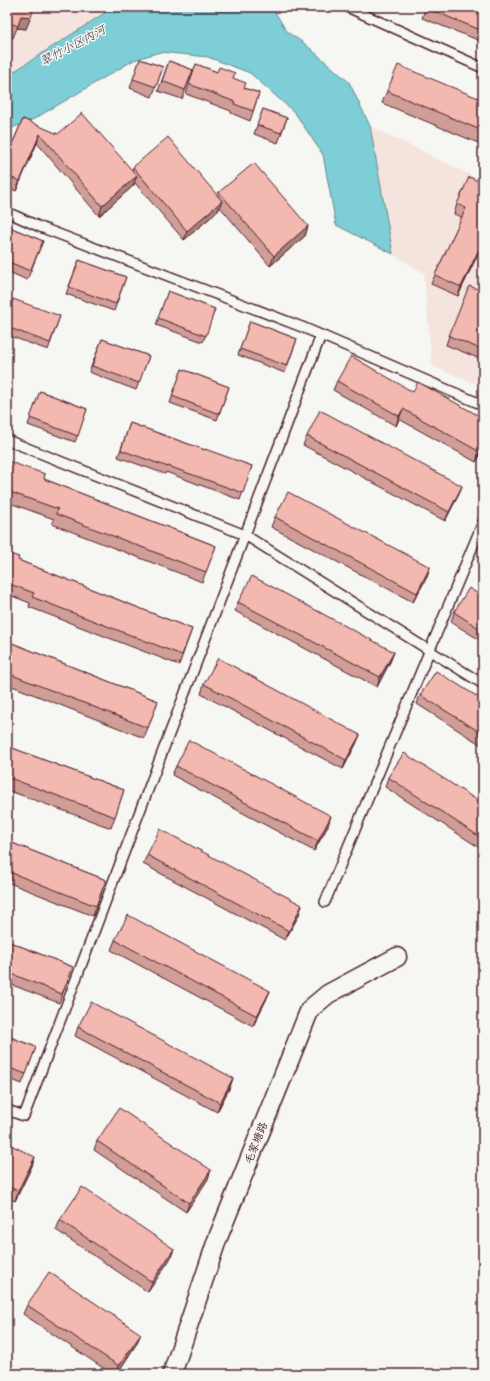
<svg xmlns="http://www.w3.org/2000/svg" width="490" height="1381" viewBox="0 0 490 1381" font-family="Pangolin,'LXGW WenKai TC',sans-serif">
<rect width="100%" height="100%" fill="#f6f6f2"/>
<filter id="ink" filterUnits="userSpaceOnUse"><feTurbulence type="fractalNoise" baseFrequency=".025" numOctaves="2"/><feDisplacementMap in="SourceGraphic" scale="8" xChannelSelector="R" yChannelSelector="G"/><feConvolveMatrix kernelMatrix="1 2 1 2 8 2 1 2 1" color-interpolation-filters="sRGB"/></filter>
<g filter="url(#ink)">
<path fill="#f5e3de" d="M 7,7 L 114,7 L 7,76 Z
M 370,126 L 483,181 L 483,387 L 432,366 L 424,273 L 393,254 Z"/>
<path fill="#7dced6" stroke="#698892" d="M 114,7 L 272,7 L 287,32 L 305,44 L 349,82 L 370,126 L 393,254 L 336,225 L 323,155 L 295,113 L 250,73 L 208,57 L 160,52 L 134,60 L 34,119 L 7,130 L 7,76 Z"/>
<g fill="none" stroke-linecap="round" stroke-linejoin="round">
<g stroke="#4a1f2b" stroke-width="12">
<path id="lane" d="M 347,7 L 483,68
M 7,212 L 40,227 L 302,327 L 483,405
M 7,440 L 245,535 L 483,684
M 325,902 L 483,522
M 7,1110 L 24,1116 L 321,335"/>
</g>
<g stroke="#4a1f2b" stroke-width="21">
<path id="street" d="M 172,1374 L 217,1240 L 310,1009 L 328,994 L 397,957"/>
</g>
<use href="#lane" stroke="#f6f6f2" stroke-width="9"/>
<use href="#street" stroke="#f6f6f2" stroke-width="18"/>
</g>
<path fill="#d19e97" stroke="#4a1f2b" d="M 7,7 L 26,29 L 17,28 L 13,38 L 7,36 Z
M 426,7 L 483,7 L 483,42 L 422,18 Z
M 140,59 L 163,67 L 152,97 L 130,88 Z
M 169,61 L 193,70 L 182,99 L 158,91 Z
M 196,64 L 233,78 L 244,88 L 259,93 L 250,121 L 231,113 L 231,111 L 186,94 Z
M 387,91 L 483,100 L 483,145 L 382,103 Z
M 263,109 L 287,118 L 278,143 L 254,134 Z
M 23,119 L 132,170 L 133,167 L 218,196 L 219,192 L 308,226 L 305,236 L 270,266 L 220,207 L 218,211 L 184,240 L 135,183 L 133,186 L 99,216 L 37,143 L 16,191 L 7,187 L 7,147 L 10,149 Z
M 483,183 L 483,243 L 458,296 L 431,284 L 435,275 L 462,217 L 454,214 L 457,204 Z
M 7,226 L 43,241 L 27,280 L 7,271 Z
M 79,260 L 126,277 L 114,311 L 66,294 Z
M 168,291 L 215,309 L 203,342 L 156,325 Z
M 483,291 L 483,360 L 446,345 L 449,336 Z
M 7,315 L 60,316 L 48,350 L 7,335 Z
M 250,321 L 297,339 L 285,373 L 238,355 Z
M 102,339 L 149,356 L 136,390 L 89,372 Z
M 182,369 L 229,387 L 217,420 L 170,403 Z
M 337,381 L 413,392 L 483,450 L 476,462 L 399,419 L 396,426 L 333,390 Z
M 40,391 L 87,409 L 75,442 L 28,425 Z
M 130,423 L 205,450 L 252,466 L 240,500 L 166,472 L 165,474 L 118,457 Z
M 307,436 L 458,496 L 445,521 L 303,445 Z
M 7,461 L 44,479 L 216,546 L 202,582 L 52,524 L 54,519 L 7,502 Z
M 275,517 L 430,567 L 427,577 L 413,602 L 271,527 Z
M 7,553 L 18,560 L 192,629 L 179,665 L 29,607 L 30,603 L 7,594 Z
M 483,597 L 483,642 L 451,622 L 454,612 Z
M 238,602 L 394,652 L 390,662 L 377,687 L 235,611 Z
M 7,641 L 158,701 L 144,738 L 7,684 Z
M 204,684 L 360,735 L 356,744 L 343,769 L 201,694 Z
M 420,695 L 483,700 L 483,746 L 417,704 Z
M 7,746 L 124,790 L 111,828 L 7,790 Z
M 176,766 L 328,826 L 314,851 L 172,775 Z
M 388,777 L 483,804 L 483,850 L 385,787 Z
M 7,841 L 106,880 L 93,916 L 7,882 Z
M 147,855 L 299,915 L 285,940 L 143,864 Z
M 115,940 L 270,991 L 266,1000 L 253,1026 L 111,950 Z
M 7,941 L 73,967 L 59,1003 L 7,983 Z
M 78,1027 L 233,1078 L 230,1087 L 217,1112 L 75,1036 Z
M 7,1036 L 36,1047 L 22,1084 L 7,1078 Z
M 97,1141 L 208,1179 L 186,1212 L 94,1150 Z
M 7,1143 L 32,1166 L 15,1201 L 7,1197 Z
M 60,1220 L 174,1249 L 170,1259 L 148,1292 L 56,1230 Z
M 27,1305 L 137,1343 L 117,1374 L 112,1374 L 23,1314 Z"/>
<path fill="#aa817b" stroke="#4a1f2b" d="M 21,16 L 31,17 L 26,29 L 17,28 Z
M 40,134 L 37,143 L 16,191 L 20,181 Z
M 137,176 L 133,186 L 99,216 L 102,206 Z
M 222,201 L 218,211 L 184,240 L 187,231 Z
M 308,226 L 305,236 L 270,266 L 274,256 Z
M 483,241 L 483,243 L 458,296 L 461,287 Z
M 403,409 L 399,419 L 396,426 L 399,416 Z
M 483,446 L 483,450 L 476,462 L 480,452 Z
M 462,486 L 458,496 L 445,521 L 449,512 Z
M 430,567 L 427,577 L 413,602 L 417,593 Z
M 394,652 L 390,662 L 377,687 L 380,677 Z
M 360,735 L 356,744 L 343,769 L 346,760 Z
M 331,816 L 328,826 L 314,851 L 318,841 Z
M 302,905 L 299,915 L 285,940 L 289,931 Z
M 270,991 L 266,1000 L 253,1026 L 257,1016 Z
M 233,1078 L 230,1087 L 217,1112 L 220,1103 Z
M 35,1157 L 32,1166 L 15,1201 L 18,1191 Z
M 211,1170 L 208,1179 L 186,1212 L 189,1203 Z
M 174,1249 L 170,1259 L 148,1292 L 152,1282 Z
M 141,1334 L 137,1343 L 117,1374 L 116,1374 L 119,1366 Z"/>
<path fill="#f3b8b0" stroke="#4a1f2b" d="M 7,7 L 34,7 L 31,17 L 21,16 L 18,26 L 7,22 Z
M 426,7 L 483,7 L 483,31 L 426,8 Z
M 140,59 L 163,67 L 156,87 L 133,79 Z
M 169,61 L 193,70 L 185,90 L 162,81 Z
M 196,64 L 217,72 L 219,67 L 235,73 L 233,78 L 246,83 L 244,88 L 259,93 L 253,111 L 234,104 L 235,102 L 189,84 Z
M 398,65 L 483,100 L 483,131 L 387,91 Z
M 263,109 L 287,118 L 281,133 L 257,125 Z
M 82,113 L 137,176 L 102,206 L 40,134 L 20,181 L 7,176 L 7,147 L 10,149 L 23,119 L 58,134 Z
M 168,137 L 222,201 L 187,231 L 133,167 Z
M 254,163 L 308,226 L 274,256 L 219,192 Z
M 469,177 L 483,183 L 483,241 L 461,287 L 435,275 L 466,208 L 457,204 Z
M 7,226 L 43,241 L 30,271 L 7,261 Z
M 79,260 L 126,277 L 116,304 L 69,287 Z
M 469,286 L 483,291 L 483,350 L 449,336 Z
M 168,291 L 215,309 L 206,336 L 158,318 Z
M 13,299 L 60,316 L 50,343 L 7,327 L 7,315 Z
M 250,321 L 297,339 L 287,366 L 240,349 Z
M 102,339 L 149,356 L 139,383 L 92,366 Z
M 351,356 L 413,392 L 418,382 L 483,418 L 483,446 L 480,452 L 403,409 L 399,416 L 337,381 Z
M 182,369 L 229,387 L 219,414 L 172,396 Z
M 40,391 L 87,409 L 78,436 L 30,418 Z
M 320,410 L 462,486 L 449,512 L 307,436 Z
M 130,423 L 205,450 L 205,449 L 252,466 L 243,493 L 168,466 L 168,467 L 121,450 Z
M 7,461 L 45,474 L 44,479 L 216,546 L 206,572 L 56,514 L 58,509 L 7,491 Z
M 288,492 L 430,567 L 417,593 L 275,517 Z
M 7,553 L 19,557 L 18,560 L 192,629 L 182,655 L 32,597 L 34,593 L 7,583 Z
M 252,576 L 394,652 L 380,677 L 238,602 Z
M 469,588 L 483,597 L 483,631 L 454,612 Z
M 7,641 L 158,701 L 148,728 L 7,673 Z
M 218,658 L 360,735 L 346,760 L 204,684 Z
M 436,671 L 483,700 L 483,734 L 420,695 Z
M 189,740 L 331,816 L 318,841 L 176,766 Z
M 7,746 L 124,790 L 115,817 L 7,777 Z
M 404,753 L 483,804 L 483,839 L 388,777 Z
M 160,829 L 302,905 L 289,931 L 147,855 Z
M 7,841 L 106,880 L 96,906 L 7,871 Z
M 128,915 L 270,991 L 257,1016 L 115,940 Z
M 7,941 L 73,967 L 62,994 L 7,972 Z
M 91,1002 L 233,1078 L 220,1103 L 78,1027 Z
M 7,1036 L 36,1047 L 26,1074 L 7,1067 Z
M 119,1108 L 211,1170 L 189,1203 L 97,1141 Z
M 7,1143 L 35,1157 L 18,1191 L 7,1186 Z
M 82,1187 L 174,1249 L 152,1282 L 60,1220 Z
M 49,1272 L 141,1334 L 119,1366 L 27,1305 Z"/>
</g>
<g text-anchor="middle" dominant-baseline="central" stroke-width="3" stroke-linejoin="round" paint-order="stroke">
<g font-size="11" fill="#4a1f2b" stroke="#f6f6f2">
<text transform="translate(256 1143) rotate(-68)">毛家塘路</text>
</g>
<g font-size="12" font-style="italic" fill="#59545e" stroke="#f6f6f2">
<text transform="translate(73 46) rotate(-28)">翠竹小区内河</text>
</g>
</g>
<rect width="490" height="1381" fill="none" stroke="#f6f6f2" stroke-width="24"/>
<rect x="12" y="12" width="466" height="1357" fill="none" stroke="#4a1f2b" stroke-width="1.5" filter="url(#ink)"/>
</svg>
